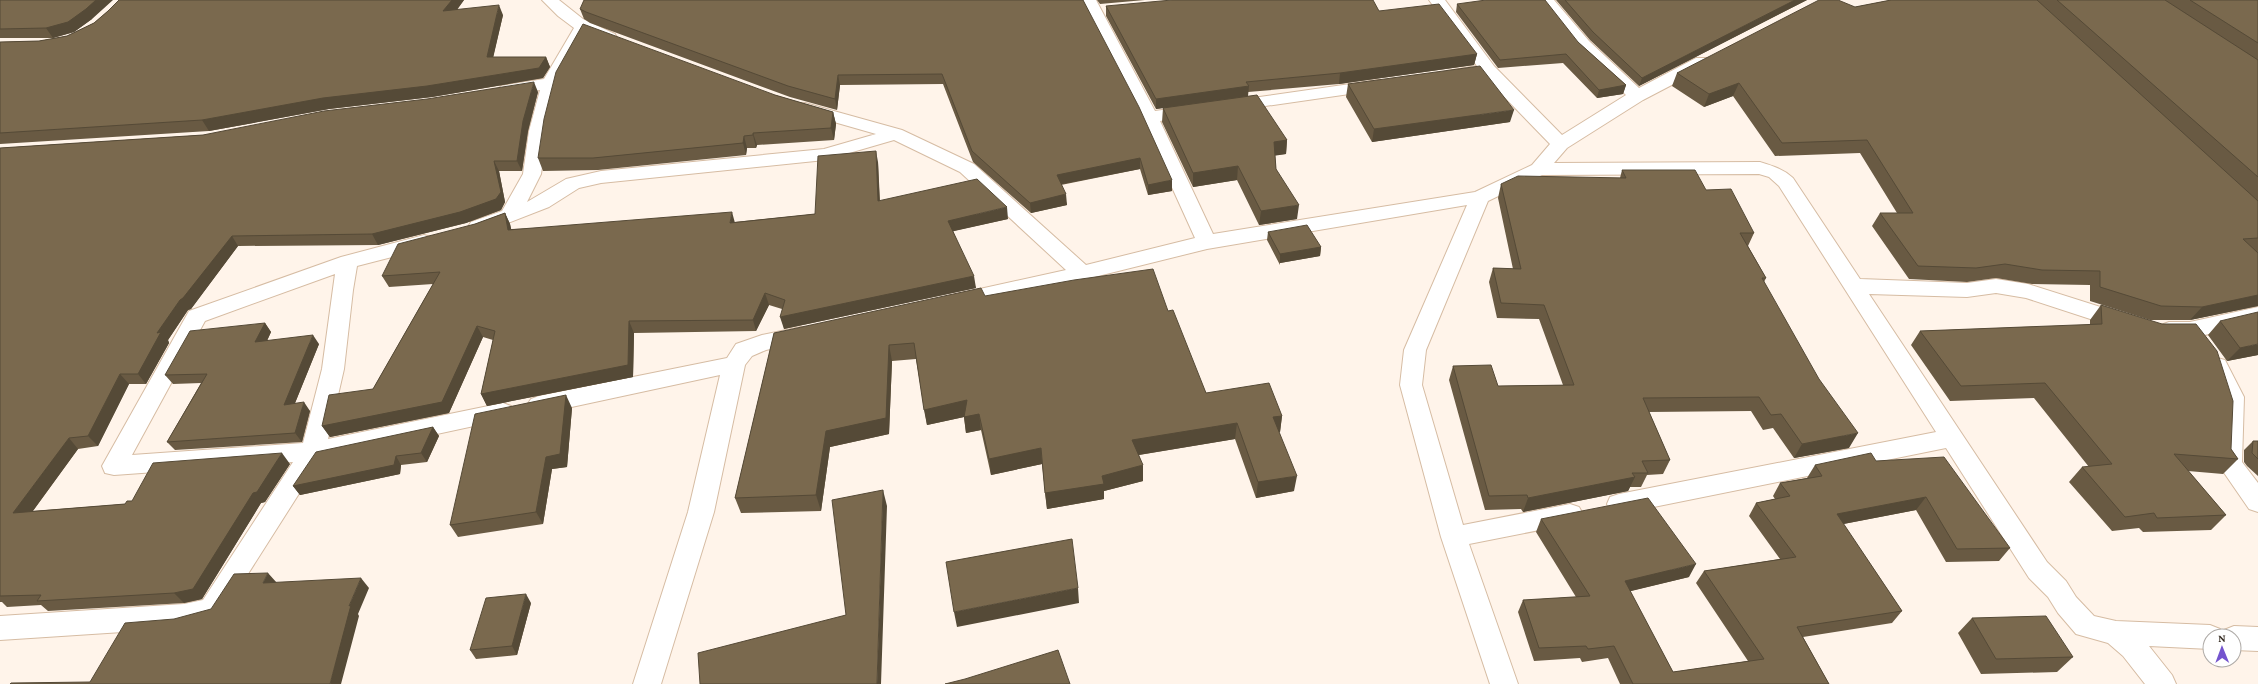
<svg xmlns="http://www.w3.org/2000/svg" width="2258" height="684" viewBox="0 0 2258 684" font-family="'Crimson Pro',serif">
<rect width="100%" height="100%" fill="#fff4ea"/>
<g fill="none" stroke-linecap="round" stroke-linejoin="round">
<g stroke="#d6bca3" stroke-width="2">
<path id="minor" d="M 542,0 L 559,0 L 583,19 L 615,34 L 617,38 L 615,42 L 603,42 L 586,34 L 559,83 L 547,131 L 541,174 L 527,202 L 566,179 L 601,171 L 824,149 L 876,134 L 799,112 L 796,108 L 799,104 L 805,103 L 902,130 L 974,164 L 1086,265 L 1195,238 L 1140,117 L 1080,0 L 1096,0 L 1155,111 L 1191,106 L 1197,107 L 1200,111 L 1197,115 L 1160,121 L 1213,234 L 1475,192 L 1532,165 L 1550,144 L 1484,76 L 1453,80 L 1447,79 L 1444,75 L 1447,71 L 1477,66 L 1429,0 L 1445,0 L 1494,66 L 1562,135 L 1626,95 L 1577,49 L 1538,0 L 1554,0 L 1589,41 L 1639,88 L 1696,58 L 1708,58 L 1710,62 L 1708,66 L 1643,100 L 1567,148 L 1554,163 L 1760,162 C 1773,166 1783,169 1793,178 L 1860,279 L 1967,283 L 1996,279 L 2028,284 L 2132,317 L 2135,322 L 2132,327 L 2124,330 L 2026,298 L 1996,293 L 1967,297 L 1869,294 L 2047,562 L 2066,581 L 2076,597 L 2094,616 L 2116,621 L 2210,625 L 2220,629 L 2222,634 L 2224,630 L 2234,626 L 2258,627 L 2258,651 L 2234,650 L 2234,636 L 2210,636 L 2210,649 L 2149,646 L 2172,675 L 2176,684 L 2145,684 L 2123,656 L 2108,643 L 2076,634 L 2058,613 L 2048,597 L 2029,578 L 1946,448 L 1619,514 L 1610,511 L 1607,504 L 1610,497 L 1619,494 L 1936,432 L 1779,186 L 1769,177 L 1759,174 L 1542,175 L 1488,201 L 1426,350 L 1422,385 L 1463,525 L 1570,504 L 1579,507 L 1583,514 L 1579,521 L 1570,524 L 1469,544 L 1518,684 L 1490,684 L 1441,537 L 1400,385 L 1404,350 L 1467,205 L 1207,249 L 1082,280 L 956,308 L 948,306 L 945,301 L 948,296 L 1066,270 L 960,172 L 894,140 L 825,160 L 601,183 L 579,188 L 549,207 L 485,232 L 478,233 L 471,232 L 468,227 L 471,222 L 502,211 L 523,174 L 529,131 L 540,90 L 507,95 L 501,94 L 498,90 L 501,86 L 544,79 L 574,28 L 558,16 Z
M 1378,80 L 1384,81 L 1387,85 L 1384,89 L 1231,111 L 1225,110 L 1222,106 L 1225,102 L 1231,101 Z
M 424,235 L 431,237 L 434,242 L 431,247 L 357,266 L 353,290 L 344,369 L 328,439 L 503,403 L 511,406 L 515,412 L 511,418 L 321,459 L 220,618 L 184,628 L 0,640 L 0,616 L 184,604 L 203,600 L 293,462 L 114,475 L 105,473 L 102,466 L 189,311 L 341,257 ZM 335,274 L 322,369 L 303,443 L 132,455 L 205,321 Z
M 2258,307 L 2258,321 C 2228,328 2192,344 2161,335 L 2158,330 L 2161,325 L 2169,322 L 2190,322 Z
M 801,327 L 809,330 L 812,335 L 809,340 L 766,350 L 752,356 L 745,365 L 714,512 L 661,684 L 633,684 L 688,512 L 720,375 L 539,414 L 531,411 L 527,405 L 531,399 L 539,396 L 727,358 L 736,344 L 762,335 Z
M 2217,358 L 2225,360 L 2244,397 L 2242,462 L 2258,483 L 2258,512 L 2249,509 L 2218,464 L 2222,397 L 2206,366 L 2209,360 Z"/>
</g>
<use href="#minor" fill="#fff" fill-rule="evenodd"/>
</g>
<path fill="#695a43" d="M 0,0 L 92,19 L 74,32 L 53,38 L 0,38 L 0,42 L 39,41 L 67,36 L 94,23 L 108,11 L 119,0 L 464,0 L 457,10 L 503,15 L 493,57 L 546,57 L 550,67 L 543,78 L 432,97 L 329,109 L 209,131 L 0,144 Z
M 1083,0 L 1172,191 L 1148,195 L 1140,169 L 1061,185 L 1067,205 L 1031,213 L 973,162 L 943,84 L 840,85 L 837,110 L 790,97 L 590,23 L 584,19 L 580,9 Z
M 1097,0 L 1145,0 L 1100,4 Z
M 1556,0 L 1807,0 L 1639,86 L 1590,40 Z
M 1891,0 L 2258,0 L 2258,201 L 2184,134 L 2258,201 L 2258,252 L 2257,252 L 2258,253 L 2258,306 L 2190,320 L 2150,320 L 2090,301 L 2090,285 L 2032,284 L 1996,278 L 1967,282 L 1909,279 L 1872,226 L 1880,213 L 1897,213 L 1860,153 L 1775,156 L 1733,96 L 1704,107 L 1672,86 L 1677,73 L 1855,7 Z
M 1457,4 L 1578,42 L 1626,85 L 1623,94 L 1597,98 L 1563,63 L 1498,68 L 1456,12 Z
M 1106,6 L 1379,11 L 1477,54 L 1474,65 L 1339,84 L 1248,92 L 1248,96 L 1287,140 L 1286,154 L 1275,155 L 1276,169 L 1297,219 L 1259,225 L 1237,180 L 1193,187 L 1162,122 L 1163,108 L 1156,109 L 1106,16 Z
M 1348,84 L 1510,122 L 1372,142 L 1346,97 Z
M 538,92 L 528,131 L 522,171 L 499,171 L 505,202 L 501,210 L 466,223 L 378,245 L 238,246 L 191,309 L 188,310 L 168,340 L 169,343 L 146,384 L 129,384 L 98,446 L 78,449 L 33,511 L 125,504 L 132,501 L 290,464 L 265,502 L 261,503 L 202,599 L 184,603 L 48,611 L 41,605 L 7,607 L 2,602 L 0,602 L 0,148 L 203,135 Z
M 775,95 L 833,112 L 836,124 L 834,140 L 757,145 L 756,148 L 747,148 L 746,155 L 598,170 L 543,171 L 538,158 Z
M 878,162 L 880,201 L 1008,219 L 953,231 L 976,288 L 784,329 L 782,309 L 769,305 L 756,331 L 634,333 L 633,377 L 487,406 L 481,394 L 493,340 L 483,337 L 449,413 L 330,437 L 322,426 L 373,389 L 433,284 L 389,287 L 382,276 L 475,224 L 505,213 L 510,224 L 511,229 L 735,222 L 815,214 Z
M 1622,170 L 1706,190 L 1754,233 L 1748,246 L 1766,278 L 1764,282 L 1849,448 L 1794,458 L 1773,428 L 1763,430 L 1751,411 L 1649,412 L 1670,460 L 1663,474 L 1647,475 L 1641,487 L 1630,487 L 1628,491 L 1523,512 L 1521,509 L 1485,510 L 1449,380 L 1453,366 L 1498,386 L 1563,385 L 1539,319 L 1497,318 L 1489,282 L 1493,268 L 1513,269 L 1498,198 L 1501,184 L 1620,178 Z
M 1268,232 L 1321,247 L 1320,256 L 1280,263 L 1280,265 L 1267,240 Z
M 985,296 L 1168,311 L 1206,393 L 1282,416 L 1280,432 L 1279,432 L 1294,491 L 1256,498 L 1235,439 L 1139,455 L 1143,481 L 1104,491 L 1104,499 L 1047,509 L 1042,464 L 991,475 L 981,430 L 966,433 L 964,417 L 927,425 L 916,359 L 892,361 L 889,434 L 830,447 L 821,511 L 741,513 L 735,498 L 774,333 Z
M 2101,305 L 2231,449 L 2238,459 L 2223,474 L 2188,471 L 2226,515 L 2211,530 L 2143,532 L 2139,528 L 2112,531 L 2069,482 L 2082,467 L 2089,467 L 2034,398 L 1950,401 L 1911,345 L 1920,331 L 2090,325 L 2090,320 Z
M 2220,321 L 2258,355 L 2227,361 L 2208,335 Z
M 265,323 L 271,332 L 267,341 L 319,344 L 295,403 L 310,411 L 302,442 L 175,450 L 167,442 L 201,383 L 173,384 L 165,375 Z
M 572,408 L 567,467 L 552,469 L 543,524 L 458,537 L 450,525 Z
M 433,427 L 439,436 L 427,462 L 401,465 L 400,474 L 300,495 L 293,486 Z
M 2253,441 L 2258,441 L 2258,476 L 2247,466 L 2244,462 L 2244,450 Z
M 1876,461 L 2010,548 L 1999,561 L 1946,562 L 1916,510 L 1843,524 L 1902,611 L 1892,623 L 1803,637 L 1829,684 L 1620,684 L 1608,658 L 1582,662 L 1580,658 L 1534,661 L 1518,612 L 1523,600 L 1576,597 L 1536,532 L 1541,519 L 1689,577 L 1630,591 L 1673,672 L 1748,661 L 1696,583 L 1704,571 L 1780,559 L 1749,516 L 1756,503 L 1775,499 L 1773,496 L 1780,483 L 1807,478 L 1815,465 Z
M 531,603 L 517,655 L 476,659 L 470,650 Z
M 1972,618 L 2073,657 L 2057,672 L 1981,674 L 1958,633 Z"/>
<path fill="#554a37" d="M 96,0 L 113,0 L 92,19 L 74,32 L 53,38 L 46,28 Z
M 452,0 L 464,0 L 448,21 L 443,11 Z
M 1795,0 L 1807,0 L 1639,86 L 1642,78 Z
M 499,5 L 503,15 L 491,67 L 487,57 Z
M 1477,54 L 1474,65 L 1339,84 L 1340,73 Z
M 546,57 L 550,67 L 543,78 L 432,97 L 329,109 L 209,131 L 202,120 Z
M 838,75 L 840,85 L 837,110 L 835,99 Z
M 534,82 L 538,92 L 528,131 L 522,171 L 517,161 L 523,121 Z
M 1739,83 L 1733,96 L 1704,107 L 1709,94 Z
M 1626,85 L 1623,94 L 1597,98 L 1599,90 Z
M 1249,86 L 1248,96 L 1156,109 L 1156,99 Z
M 1514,110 L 1510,122 L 1372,142 L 1374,129 Z
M 833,112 L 836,124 L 834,140 L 831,128 Z
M 753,133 L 757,145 L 756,148 L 753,135 Z
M 744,136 L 747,148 L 746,155 L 743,143 Z
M 1287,140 L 1286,154 L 1273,156 L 1274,142 Z
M 876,151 L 878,162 L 880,212 L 878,201 Z
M 1140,158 L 1140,169 L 1057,185 L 1057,175 Z
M 494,161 L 499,171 L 505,202 L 501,210 L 466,223 L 378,245 L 372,234 Z
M 1238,166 L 1237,180 L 1193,187 L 1193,173 Z
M 1172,180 L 1172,191 L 1148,195 L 1148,185 Z
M 1066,194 L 1067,205 L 1031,213 L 1030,203 Z
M 1299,205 L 1297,219 L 1259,225 L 1261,211 Z
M 1007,207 L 1008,219 L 950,232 L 948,221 Z
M 732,212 L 735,223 L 730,223 Z
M 505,213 L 510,224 L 514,241 L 508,230 Z
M 232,236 L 238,246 L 191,309 L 188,310 L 168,340 L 169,343 L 146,384 L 138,374 L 157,333 L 180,300 Z
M 1321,247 L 1320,256 L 1280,263 L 1280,254 Z
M 974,276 L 976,288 L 784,329 L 780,317 Z
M 765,293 L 769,305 L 756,331 L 753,320 Z
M 2258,295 L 2258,306 L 2190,320 L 2202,307 Z
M 629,321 L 634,333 L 633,377 L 487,406 L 481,394 Z
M 265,323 L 271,332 L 262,351 L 255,342 Z
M 477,326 L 483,337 L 449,413 L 330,437 L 322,426 Z
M 313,335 L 319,344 L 291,413 L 284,405 Z
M 2258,344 L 2258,355 L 2227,361 L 2240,348 Z
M 889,345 L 892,361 L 889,434 L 830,447 L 821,511 L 816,495 L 826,431 Z
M 120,374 L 129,384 L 98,446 L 88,436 Z
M 566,395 L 572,408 L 567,467 L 552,469 L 543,524 L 536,512 L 546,457 Z
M 967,400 L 979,414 L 981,430 L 966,433 L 964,417 L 927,425 L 924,410 Z
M 304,402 L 310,411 L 302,442 L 295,433 Z
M 1282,416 L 1280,432 L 1271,433 L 1273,417 Z
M 1237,423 L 1235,439 L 1132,456 L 1132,440 Z
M 433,427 L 439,436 L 427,462 L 421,453 Z
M 1858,433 L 1849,448 L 1794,458 L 1802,444 Z
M 69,438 L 78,449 L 24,523 L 13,513 Z
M 1041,448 L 1042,464 L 991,475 L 989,459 Z
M 282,453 L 290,464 L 265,502 L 261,503 L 202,599 L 184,603 L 174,593 L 253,493 Z
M 396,456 L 401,465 L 400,474 L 300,495 L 293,486 Z
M 1143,465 L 1143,481 L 1104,491 L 1104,499 L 1047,509 L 1045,493 L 1102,476 Z
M 1297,476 L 1294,491 L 1256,498 L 1258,482 Z
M 1635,477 L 1628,491 L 1523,512 L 1528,498 Z
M 883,490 L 887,506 L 881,684 L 877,684 Z
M 1926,497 L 1916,510 L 1828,527 L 1837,514 Z
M 1696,564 L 1689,577 L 1619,594 L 1625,581 Z
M 268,573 L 277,583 L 263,583 Z
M 361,578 L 369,588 L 358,614 L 359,616 L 341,684 L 330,684 L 349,606 Z
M 1078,588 L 1079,603 L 957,627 L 954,612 Z
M 526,594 L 531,603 L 517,655 L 512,646 Z"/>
<path fill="#7a694e" stroke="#554a37" d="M 0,0 L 96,0 L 86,9 L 68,22 L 46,28 L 0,29 Z
M 119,0 L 452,0 L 443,11 L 499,5 L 487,57 L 546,57 L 539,68 L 427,86 L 323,98 L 202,120 L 0,133 L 0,42 L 39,41 L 67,36 L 94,23 L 108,11 Z
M 584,0 L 1083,0 L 1139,107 L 1172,180 L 1148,185 L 1140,158 L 1057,175 L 1066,194 L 1030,203 L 972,151 L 942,74 L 838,75 L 835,99 L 788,86 L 586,12 L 580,9 Z
M 1172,0 L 1373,0 L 1379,11 L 1439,4 L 1477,54 L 1340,73 L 1246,82 L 1249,86 L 1156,99 L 1106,6 Z
M 1486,0 L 1545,0 L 1578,42 L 1626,85 L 1599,90 L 1566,54 L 1500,60 L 1457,4 Z
M 1565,0 L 1795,0 L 1642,78 L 1593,32 Z
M 1819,0 L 1838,0 L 1855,7 L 1891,0 L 2037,0 L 2258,201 L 2258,238 L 2243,239 L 2258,253 L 2258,295 L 2202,307 L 2161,306 L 2100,287 L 2100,271 L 2042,270 L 2005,264 L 1976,268 L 1918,266 L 1880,213 L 1913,213 L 1867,140 L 1782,143 L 1739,83 L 1709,94 L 1677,73 Z
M 2057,0 L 2165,0 L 2258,60 L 2258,177 Z
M 2190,0 L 2258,0 L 2258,43 Z
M 583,24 L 775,95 L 833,112 L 831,128 L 753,133 L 753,135 L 744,136 L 743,143 L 593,158 L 538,158 L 544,119 L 556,72 Z
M 1480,66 L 1514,110 L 1374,129 L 1348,84 Z
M 534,82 L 523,121 L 517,161 L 494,161 L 501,192 L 496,199 L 460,212 L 372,234 L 232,236 L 183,298 L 180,300 L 157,333 L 161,332 L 138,374 L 120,374 L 88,436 L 69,438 L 13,513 L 125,504 L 127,501 L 132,501 L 153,463 L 282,453 L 257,492 L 253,493 L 193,589 L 174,593 L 37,601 L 41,595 L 0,596 L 0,148 L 203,135 L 324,111 L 427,99 Z
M 1257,95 L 1287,140 L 1274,142 L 1276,169 L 1299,205 L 1261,211 L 1238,166 L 1193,173 L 1163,108 Z
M 876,151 L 878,201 L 977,179 L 1007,207 L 948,221 L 974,276 L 780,317 L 785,300 L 765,293 L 753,320 L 629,321 L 628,365 L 481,394 L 495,331 L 477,326 L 442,402 L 322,426 L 329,395 L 373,389 L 440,272 L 382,276 L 398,244 L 475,224 L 505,213 L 508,230 L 732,212 L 730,223 L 815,214 L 818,156 Z
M 1622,170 L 1695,170 L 1706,190 L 1731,189 L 1754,233 L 1740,233 L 1766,278 L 1762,278 L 1819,379 L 1858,433 L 1802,444 L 1781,414 L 1771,415 L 1759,397 L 1643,398 L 1670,460 L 1642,461 L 1648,473 L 1632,473 L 1635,477 L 1528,498 L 1527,495 L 1489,496 L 1453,366 L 1491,365 L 1498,386 L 1574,385 L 1544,305 L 1501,303 L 1493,268 L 1521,269 L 1501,184 L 1518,176 L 1626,178 Z
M 1307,225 L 1321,247 L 1280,254 L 1281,256 L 1268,232 Z
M 1153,269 L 1168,311 L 1173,310 L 1206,393 L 1269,383 L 1282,416 L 1273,417 L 1297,476 L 1258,482 L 1237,423 L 1132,440 L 1143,465 L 1102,476 L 1104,484 L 1045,493 L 1041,448 L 989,459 L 979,414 L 964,417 L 967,400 L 924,410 L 914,343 L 889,345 L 886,418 L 826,431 L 816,495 L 735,498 L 774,333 L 981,288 L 985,296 L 1074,280 Z
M 2101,305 L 2162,324 L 2196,324 L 2217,351 L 2233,401 L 2231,449 L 2238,459 L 2174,454 L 2226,515 L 2157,518 L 2154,513 L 2125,517 L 2082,467 L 2112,464 L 2045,383 L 1961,386 L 1920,331 L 2102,324 Z
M 2258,312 L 2258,344 L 2240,348 L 2220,321 Z
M 265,323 L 255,342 L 313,335 L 284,405 L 304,402 L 295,433 L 167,442 L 207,374 L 165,375 L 190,331 Z
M 566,395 L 560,454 L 546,457 L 536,512 L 450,525 L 475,414 Z
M 433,427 L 421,453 L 396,456 L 394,465 L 293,486 L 316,452 Z
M 2253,441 L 2258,441 L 2258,459 L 2252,453 Z
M 1871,453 L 1876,461 L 1944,457 L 2010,548 L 1957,549 L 1926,497 L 1837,514 L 1902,611 L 1797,627 L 1829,684 L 1633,684 L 1614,646 L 1588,649 L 1586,646 L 1539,648 L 1523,600 L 1590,596 L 1541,519 L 1648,498 L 1696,564 L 1625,581 L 1673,672 L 1764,659 L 1704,571 L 1796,557 L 1756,503 L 1790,496 L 1780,483 L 1822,476 L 1815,465 Z
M 883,490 L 877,684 L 700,684 L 698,653 L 846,615 L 832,500 Z
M 1072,539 L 1078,588 L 954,612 L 946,562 Z
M 268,573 L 263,583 L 361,578 L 349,606 L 351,605 L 330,684 L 10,684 L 11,683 L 90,682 L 125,623 L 174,619 L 211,609 L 234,574 Z
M 526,594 L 512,646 L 470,650 L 486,598 Z
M 2046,616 L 2073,657 L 1996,659 L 1972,618 Z
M 1058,650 L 1070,684 L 945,684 L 965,679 Z"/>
<g transform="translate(2222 648) rotate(359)"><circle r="19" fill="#ffffff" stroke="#aeaaa6"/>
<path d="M0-3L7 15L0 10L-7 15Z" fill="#7454ce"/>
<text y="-6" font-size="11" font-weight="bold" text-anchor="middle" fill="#352b21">N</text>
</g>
</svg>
